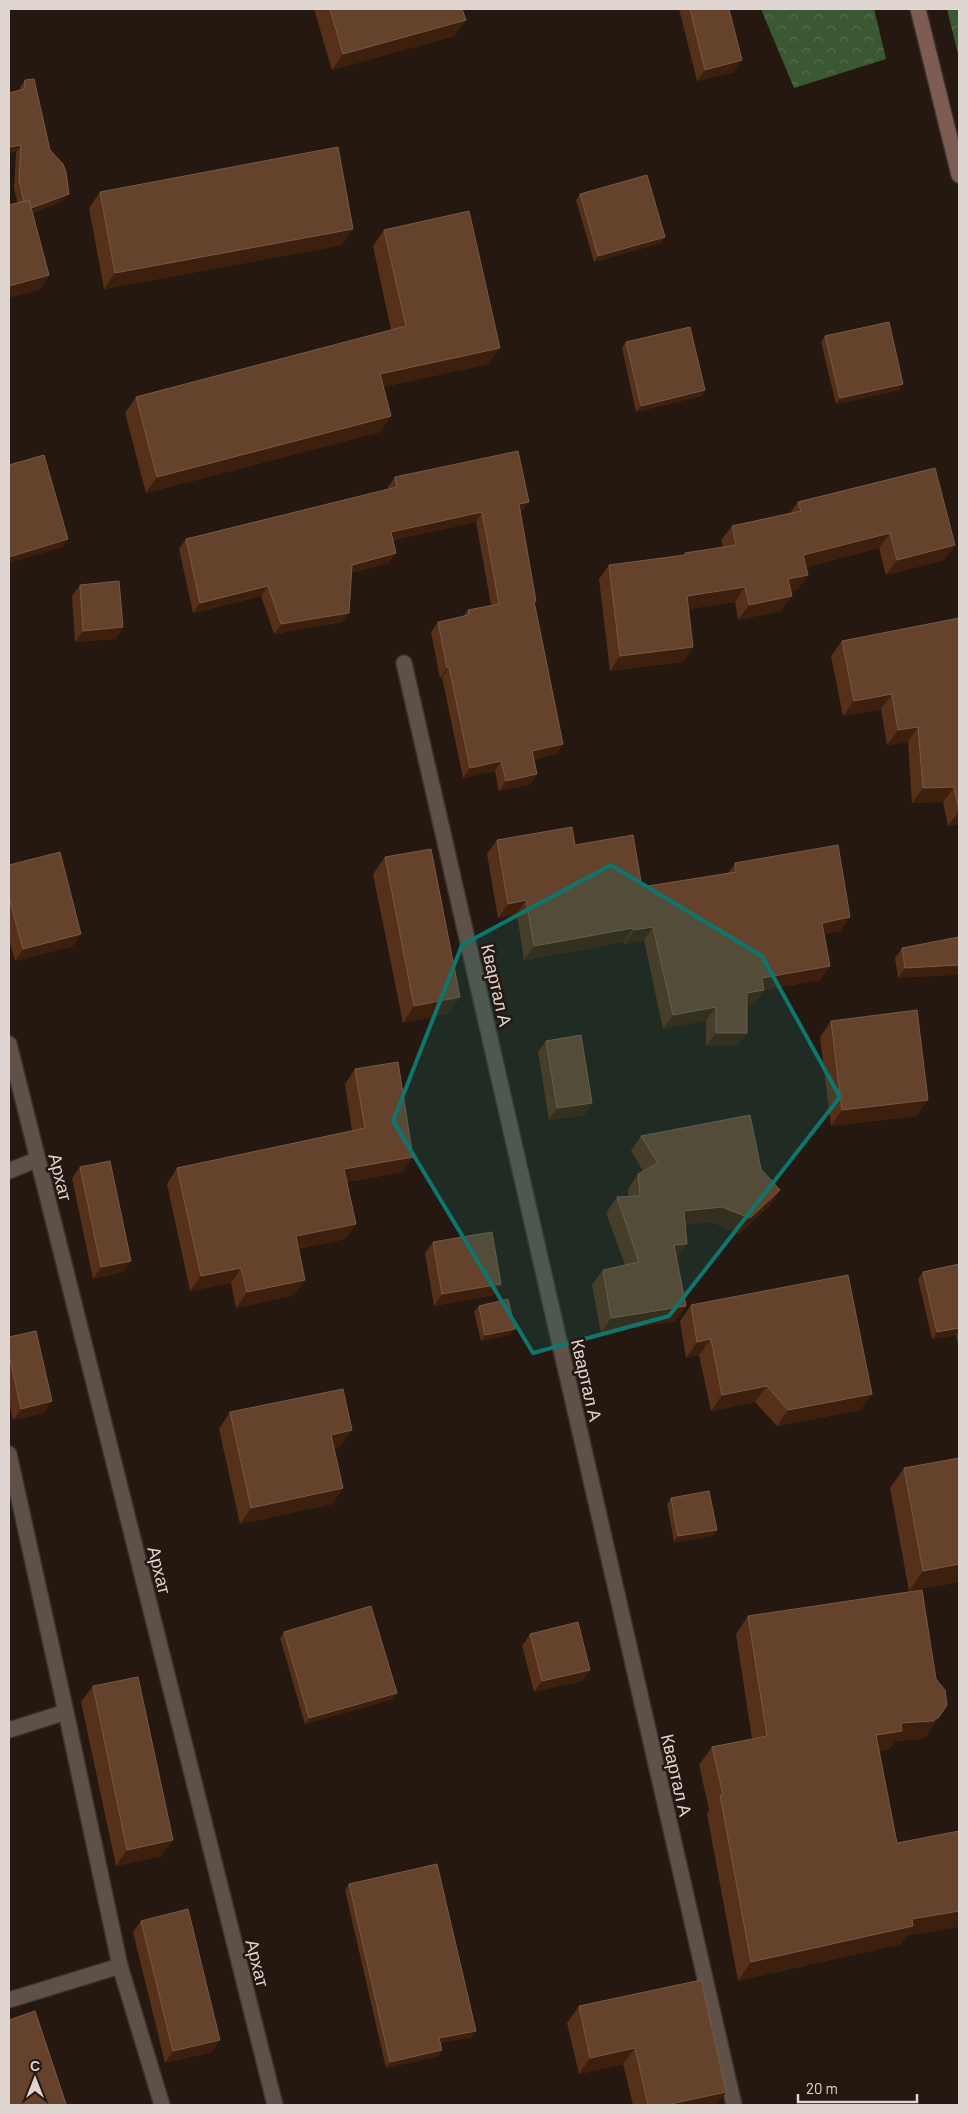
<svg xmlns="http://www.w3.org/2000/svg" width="968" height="2114" viewBox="0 0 968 2114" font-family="Barlow,sans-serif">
<defs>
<pattern id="forest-crowns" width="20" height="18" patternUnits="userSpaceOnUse" patternTransform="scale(1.25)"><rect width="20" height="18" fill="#3a5831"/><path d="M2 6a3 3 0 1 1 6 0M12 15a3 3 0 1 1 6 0" fill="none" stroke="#566f4e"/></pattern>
</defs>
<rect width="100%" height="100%" fill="#251811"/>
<path fill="url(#forest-crowns)" d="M 761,9 L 874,9 L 886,59 L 794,88 Z
M 947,9 L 959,9 L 959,58 Z"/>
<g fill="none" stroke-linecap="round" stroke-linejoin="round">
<g stroke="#3b322f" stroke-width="18">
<path id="street" d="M 404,663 L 734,2105
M 9,1044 L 275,2105
M 9,1171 L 38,1159
M 9,1454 L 66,1712 L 120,1966 L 162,2105
M 9,1730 L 66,1712
M 9,2000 L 120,1966"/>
</g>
<g stroke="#3b322f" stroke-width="18">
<path id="secondary" d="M 918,9 L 959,175"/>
</g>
<use href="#street" stroke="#5f5048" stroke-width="15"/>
<use href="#secondary" stroke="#7d5d53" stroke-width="15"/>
</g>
<path fill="#563018" d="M 314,9 L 462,9 L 466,20 L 454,36 L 332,70 Z
M 679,9 L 729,9 L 734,72 L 697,81 Z
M 25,80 L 50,150 L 63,201 L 32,213 L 49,275 L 39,290 L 14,188 L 20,87 Z
M 100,192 L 342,245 L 104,289 L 89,208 Z
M 580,194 L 665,237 L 661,243 L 594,262 L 576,200 Z
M 384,230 L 488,364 L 383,387 L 391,416 L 380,432 L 146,493 L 125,413 L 136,397 L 391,330 L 373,246 Z
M 825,336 L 903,384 L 899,390 L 836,404 L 821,342 Z
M 626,342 L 705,390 L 701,396 L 636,412 L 622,348 Z
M 935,468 L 944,560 L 886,575 L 879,548 L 806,567 L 808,575 L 797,590 L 791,591 L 792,596 L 781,611 L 738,620 L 735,602 L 688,609 L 693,647 L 683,662 L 610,671 L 599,579 L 609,565 L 683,556 L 685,553 L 723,547 L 721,540 L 732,526 L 790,513 L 798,502 Z
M 395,477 L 529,502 L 522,511 L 520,512 L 536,601 L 534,603 L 563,744 L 556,754 L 534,759 L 537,774 L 530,784 L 499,791 L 495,771 L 463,778 L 442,677 L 440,678 L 431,632 L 438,622 L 463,616 L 468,610 L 491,605 L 476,522 L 393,540 L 389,563 L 351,573 L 342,622 L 274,634 L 261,596 L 193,613 L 179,549 L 186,539 L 388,489 L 388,487 Z
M 80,585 L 123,627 L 115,639 L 75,642 L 72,596 Z
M 959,618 L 959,824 L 948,826 L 943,802 L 912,803 L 908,742 L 887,745 L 881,709 L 843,716 L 831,656 L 842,641 Z
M 497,840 L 575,845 L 642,887 L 728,873 L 735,863 L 850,917 L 840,931 L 824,934 L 830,966 L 820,980 L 764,990 L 754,1004 L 747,1005 L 747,1033 L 737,1046 L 706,1046 L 706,1020 L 663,1029 L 644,940 L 624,944 L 624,942 L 524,960 L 517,914 L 498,918 L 487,854 Z
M 385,857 L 460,997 L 449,1013 L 403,1023 L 373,874 Z
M 9,865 L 73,946 L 15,961 L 9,939 Z
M 959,937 L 898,978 L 895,958 L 902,948 Z
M 831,1021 L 917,1116 L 831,1126 L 820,1037 Z
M 546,1041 L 592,1103 L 584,1115 L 549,1120 L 538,1052 Z
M 355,1069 L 403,1172 L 347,1182 L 356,1224 L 345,1239 L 298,1249 L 305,1280 L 294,1295 L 236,1308 L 231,1283 L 190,1291 L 167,1184 L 177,1168 L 352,1131 L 345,1084 Z
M 641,1136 L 761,1169 L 780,1190 L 770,1205 L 739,1234 L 712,1222 L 685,1224 L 676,1259 L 686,1306 L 675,1321 L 601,1333 L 592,1285 L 603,1270 L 625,1265 L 606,1213 L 617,1197 L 628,1197 L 628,1189 L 638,1174 L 643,1171 L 631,1151 Z
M 80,1167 L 131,1261 L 123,1272 L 93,1279 L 72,1178 Z
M 433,1242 L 501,1284 L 493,1295 L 434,1306 L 425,1253 Z
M 959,1264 L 959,1351 L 956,1335 L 932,1339 L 918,1279 L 923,1272 Z
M 691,1305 L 872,1394 L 860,1410 L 777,1426 L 755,1402 L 711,1411 L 699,1355 L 686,1358 L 680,1321 Z
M 479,1306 L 510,1335 L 481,1341 L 474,1312 Z
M 9,1337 L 52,1401 L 44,1413 L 13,1420 L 9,1401 Z
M 230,1412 L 341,1446 L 334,1448 L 343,1488 L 332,1504 L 240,1524 L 219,1429 Z
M 959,1458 L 959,1582 L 909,1591 L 890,1488 L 904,1468 Z
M 671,1498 L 717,1530 L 712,1536 L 674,1542 L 667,1504 Z
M 748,1616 L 927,1736 L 920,1739 L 895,1741 L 889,1749 L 879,1751 L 906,1936 L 901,1944 L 738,1981 L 707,1814 L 709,1810 L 699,1765 L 712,1747 L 752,1739 L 736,1634 Z
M 284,1632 L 397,1693 L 393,1699 L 305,1724 L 280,1638 Z
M 530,1634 L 590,1670 L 582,1681 L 534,1692 L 522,1646 Z
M 93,1686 L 162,1856 L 116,1866 L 81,1702 Z
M 349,1884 L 472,2037 L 440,2043 L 442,2050 L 438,2056 L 386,2068 L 345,1890 Z
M 141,1921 L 212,2052 L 165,2063 L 133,1932 Z
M 579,2006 L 717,2105 L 633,2105 L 623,2064 L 579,2074 L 567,2023 Z"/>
<path fill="#3c1f0d" d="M 466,20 L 454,36 L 332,70 L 343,54 Z
M 742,60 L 734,72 L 697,81 L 705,70 Z
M 21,145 L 16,152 L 9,153 L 9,147 Z
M 69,194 L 63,201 L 21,217 L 26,210 Z
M 353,229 L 342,245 L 104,289 L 115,273 Z
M 665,237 L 661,243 L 594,262 L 598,256 Z
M 49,275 L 39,290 L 9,298 L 9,286 Z
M 500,348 L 488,364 L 369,390 L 380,374 Z
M 903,384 L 899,390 L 836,404 L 840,398 Z
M 705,390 L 701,396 L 636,412 L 641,406 Z
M 391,416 L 380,432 L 146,493 L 157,477 Z
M 529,502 L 522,511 L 512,514 L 519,504 Z
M 482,512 L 476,522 L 384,542 L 391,532 Z
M 890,533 L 879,548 L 793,570 L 803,555 Z
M 68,539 L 63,547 L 9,563 L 9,557 Z
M 955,545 L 944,560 L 886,575 L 897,560 Z
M 396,553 L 389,563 L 345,575 L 352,565 Z
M 808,575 L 797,590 L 778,594 L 788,579 Z
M 268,586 L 261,596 L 193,613 L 200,603 Z
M 745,587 L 735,602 L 676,611 L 687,596 Z
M 792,596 L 781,611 L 738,620 L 749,605 Z
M 349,613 L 342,622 L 274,634 L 281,624 Z
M 123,627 L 115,639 L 75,642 L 83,631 Z
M 693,647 L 683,662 L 610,671 L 620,656 Z
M 449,667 L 442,677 L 440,678 L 447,668 Z
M 892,694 L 881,709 L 843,716 L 854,701 Z
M 918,727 L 908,742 L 887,745 L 898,730 Z
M 563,744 L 556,754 L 525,760 L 532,751 Z
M 501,761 L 495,771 L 463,778 L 470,768 Z
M 537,774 L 530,784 L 499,791 L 506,781 Z
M 954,787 L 943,802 L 912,803 L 923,788 Z
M 959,811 L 959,824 L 948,826 Z
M 526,900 L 517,914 L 498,918 L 508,904 Z
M 850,917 L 840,931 L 813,937 L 822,923 Z
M 653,927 L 644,940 L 624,944 L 634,930 Z
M 633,928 L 624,942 L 524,960 L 534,946 Z
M 81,934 L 73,946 L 15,961 L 23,949 Z
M 959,965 L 959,975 L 898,978 L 905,968 Z
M 830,966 L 820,980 L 752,992 L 762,978 Z
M 764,990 L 754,1004 L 737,1007 L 747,993 Z
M 460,997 L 449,1013 L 403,1023 L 414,1006 Z
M 716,1007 L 706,1020 L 663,1029 L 673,1015 Z
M 716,1033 L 747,1033 L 737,1046 L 706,1046 Z
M 928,1100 L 917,1116 L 831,1126 L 842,1110 Z
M 592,1103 L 584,1115 L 549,1120 L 557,1108 Z
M 413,1157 L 403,1172 L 333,1184 L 344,1169 Z
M 780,1190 L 770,1205 L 739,1234 L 712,1222 L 673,1226 L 684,1211 Z
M 356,1224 L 345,1239 L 285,1251 L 296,1236 Z
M 687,1244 L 676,1259 L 674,1245 Z
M 131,1261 L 123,1272 L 93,1279 L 101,1267 Z
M 241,1268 L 231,1283 L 190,1291 L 201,1276 Z
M 305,1280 L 294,1295 L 236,1308 L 247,1292 Z
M 501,1284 L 493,1295 L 434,1306 L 442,1294 Z
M 686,1306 L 675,1321 L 601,1333 L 611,1318 Z
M 959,1328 L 959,1330 L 956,1335 L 932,1339 L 937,1332 Z
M 515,1329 L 510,1335 L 481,1341 L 485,1335 Z
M 711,1339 L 699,1355 L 686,1358 L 697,1342 Z
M 767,1386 L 755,1402 L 711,1411 L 722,1395 Z
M 872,1394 L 860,1410 L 777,1426 L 788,1410 Z
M 52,1401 L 44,1413 L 13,1420 L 21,1409 Z
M 352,1430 L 341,1446 L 320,1451 L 331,1435 Z
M 343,1488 L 332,1504 L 240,1524 L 251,1508 Z
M 717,1530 L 712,1536 L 674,1542 L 678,1536 Z
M 959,1564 L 959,1582 L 909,1591 L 923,1571 Z
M 590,1670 L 582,1681 L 534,1692 L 542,1681 Z
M 397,1693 L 393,1699 L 305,1724 L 309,1718 Z
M 939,1717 L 927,1736 L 920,1739 L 895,1741 L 889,1749 L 863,1753 L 876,1735 L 901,1723 Z
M 173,1840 L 162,1856 L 116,1866 L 127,1850 Z
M 959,1911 L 959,1927 L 906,1936 L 901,1944 L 738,1981 L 751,1962 L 912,1919 Z
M 476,2031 L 472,2037 L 435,2044 L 439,2038 Z
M 220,2040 L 212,2052 L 165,2063 L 173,2051 Z
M 635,2048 L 623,2064 L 579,2074 L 590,2058 Z
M 442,2050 L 438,2056 L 386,2068 L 390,2062 Z
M 726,2092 L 717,2105 L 666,2105 Z"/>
<path fill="#65422c" stroke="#785946" d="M 330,9 L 462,9 L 466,20 L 343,54 Z
M 690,9 L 729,9 L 742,60 L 705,70 Z
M 34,79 L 50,150 L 63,164 L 66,172 L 69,194 L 31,208 L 29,200 L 24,202 L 19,180 L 21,145 L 9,147 L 9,93 L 24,89 L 25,80 Z
M 338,147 L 353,229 L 115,273 L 100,192 Z
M 647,175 L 665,237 L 598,256 L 580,194 Z
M 29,200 L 49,275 L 9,286 L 9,205 Z
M 469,211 L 500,348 L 380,374 L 391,416 L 157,477 L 136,397 L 406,326 L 384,230 Z
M 889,322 L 903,384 L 840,398 L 825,336 Z
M 690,327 L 705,390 L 641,406 L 626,342 Z
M 518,451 L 529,502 L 519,504 L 536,601 L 534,601 L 563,744 L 532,751 L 537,774 L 506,781 L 501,761 L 470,768 L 449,667 L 447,668 L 438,622 L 469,615 L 468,610 L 499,604 L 482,512 L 391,532 L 396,553 L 352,565 L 349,613 L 281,624 L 268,586 L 200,603 L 186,539 L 397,487 L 395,477 Z
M 44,455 L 68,539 L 9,557 L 9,465 Z
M 935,468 L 955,545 L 897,560 L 890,533 L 803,555 L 808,575 L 788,579 L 792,596 L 749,605 L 745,587 L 687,596 L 693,647 L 620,656 L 609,565 L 685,555 L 685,553 L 736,545 L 732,526 L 801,511 L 798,502 Z
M 119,581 L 123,627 L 83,631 L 80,585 Z
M 959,618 L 959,811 L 954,787 L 923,788 L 918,727 L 898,730 L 892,694 L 854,701 L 842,641 Z
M 572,827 L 575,845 L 633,835 L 642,887 L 736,872 L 735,863 L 838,845 L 850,917 L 822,923 L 830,966 L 762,978 L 764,990 L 747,993 L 747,1033 L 716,1033 L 716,1007 L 673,1015 L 653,927 L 634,930 L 633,928 L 534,946 L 526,900 L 508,904 L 497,840 Z
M 431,849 L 460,997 L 414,1006 L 385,857 Z
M 60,852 L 81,934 L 23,949 L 9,897 L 9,865 Z
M 959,937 L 959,965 L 905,968 L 902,948 Z
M 917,1010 L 928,1100 L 842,1110 L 831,1021 Z
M 581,1035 L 592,1103 L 557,1108 L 546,1041 Z
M 398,1062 L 413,1157 L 344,1169 L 356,1224 L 296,1236 L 305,1280 L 247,1292 L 241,1268 L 201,1276 L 177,1168 L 365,1128 L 355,1069 Z
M 750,1115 L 761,1169 L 780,1190 L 750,1218 L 722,1207 L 684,1211 L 687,1244 L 674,1245 L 686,1306 L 611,1318 L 603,1270 L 639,1262 L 617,1197 L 640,1196 L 638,1174 L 658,1163 L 641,1136 Z
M 110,1161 L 131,1261 L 101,1267 L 80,1167 Z
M 492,1232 L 501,1284 L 442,1294 L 433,1242 Z
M 959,1264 L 959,1328 L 937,1332 L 923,1272 Z
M 848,1275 L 872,1394 L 788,1410 L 767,1386 L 722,1395 L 711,1339 L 697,1342 L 691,1305 Z
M 508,1299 L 515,1329 L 485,1335 L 479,1306 Z
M 36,1331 L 52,1401 L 21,1409 L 9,1355 L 9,1337 Z
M 343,1389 L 352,1430 L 331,1435 L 343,1488 L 251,1508 L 230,1412 Z
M 959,1458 L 959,1564 L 923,1571 L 904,1468 Z
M 709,1491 L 717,1530 L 678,1536 L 671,1498 Z
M 922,1590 L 936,1679 L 945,1690 L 947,1705 L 939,1717 L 933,1721 L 901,1723 L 902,1731 L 876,1735 L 897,1843 L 959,1831 L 959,1911 L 912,1919 L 913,1926 L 751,1962 L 720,1795 L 723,1795 L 712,1747 L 767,1736 L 748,1616 Z
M 371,1606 L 397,1693 L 309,1718 L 284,1632 Z
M 578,1622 L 590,1670 L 542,1681 L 530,1634 Z
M 138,1677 L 173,1840 L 127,1850 L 93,1686 Z
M 437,1864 L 476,2031 L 439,2038 L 442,2050 L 390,2062 L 349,1884 Z
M 188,1909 L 220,2040 L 173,2051 L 141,1921 Z
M 701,1980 L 726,2092 L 666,2105 L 648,2105 L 635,2048 L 590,2058 L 579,2006 Z
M 35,2011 L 66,2104 L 61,2105 L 9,2105 L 9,2020 Z"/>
<path fill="#0f766e" fill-opacity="0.2" stroke="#0f766e" stroke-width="4" stroke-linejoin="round" d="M 611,865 L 762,956 L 840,1097 L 669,1316 L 533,1353 L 393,1121 L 462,945 Z"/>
<g text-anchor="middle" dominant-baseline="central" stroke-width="5" stroke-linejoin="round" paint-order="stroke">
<g font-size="18" fill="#dfd6d1" stroke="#251811">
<text transform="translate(497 985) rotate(77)">Квартал А</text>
<text transform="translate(61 1177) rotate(76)">Архат</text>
<text transform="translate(587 1380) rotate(77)">Квартал А</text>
<text transform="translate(160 1570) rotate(76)">Архат</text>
<text transform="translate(677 1775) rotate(77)">Квартал А</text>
<text transform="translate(258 1963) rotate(76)">Архат</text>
</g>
</g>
<rect width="968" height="2114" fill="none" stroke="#dfd6d1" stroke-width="20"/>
<g transform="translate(35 2079)" stroke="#251811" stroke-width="4" paint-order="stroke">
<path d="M0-4L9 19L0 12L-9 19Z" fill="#dfd6d1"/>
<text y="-8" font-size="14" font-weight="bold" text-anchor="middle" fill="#dfd6d1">С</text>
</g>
<path d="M798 2094v8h119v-8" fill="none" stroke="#dfd6d1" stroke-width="2.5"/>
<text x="806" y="2094" font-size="15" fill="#dfd6d1" stroke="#251811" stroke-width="4" paint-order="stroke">20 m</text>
</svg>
